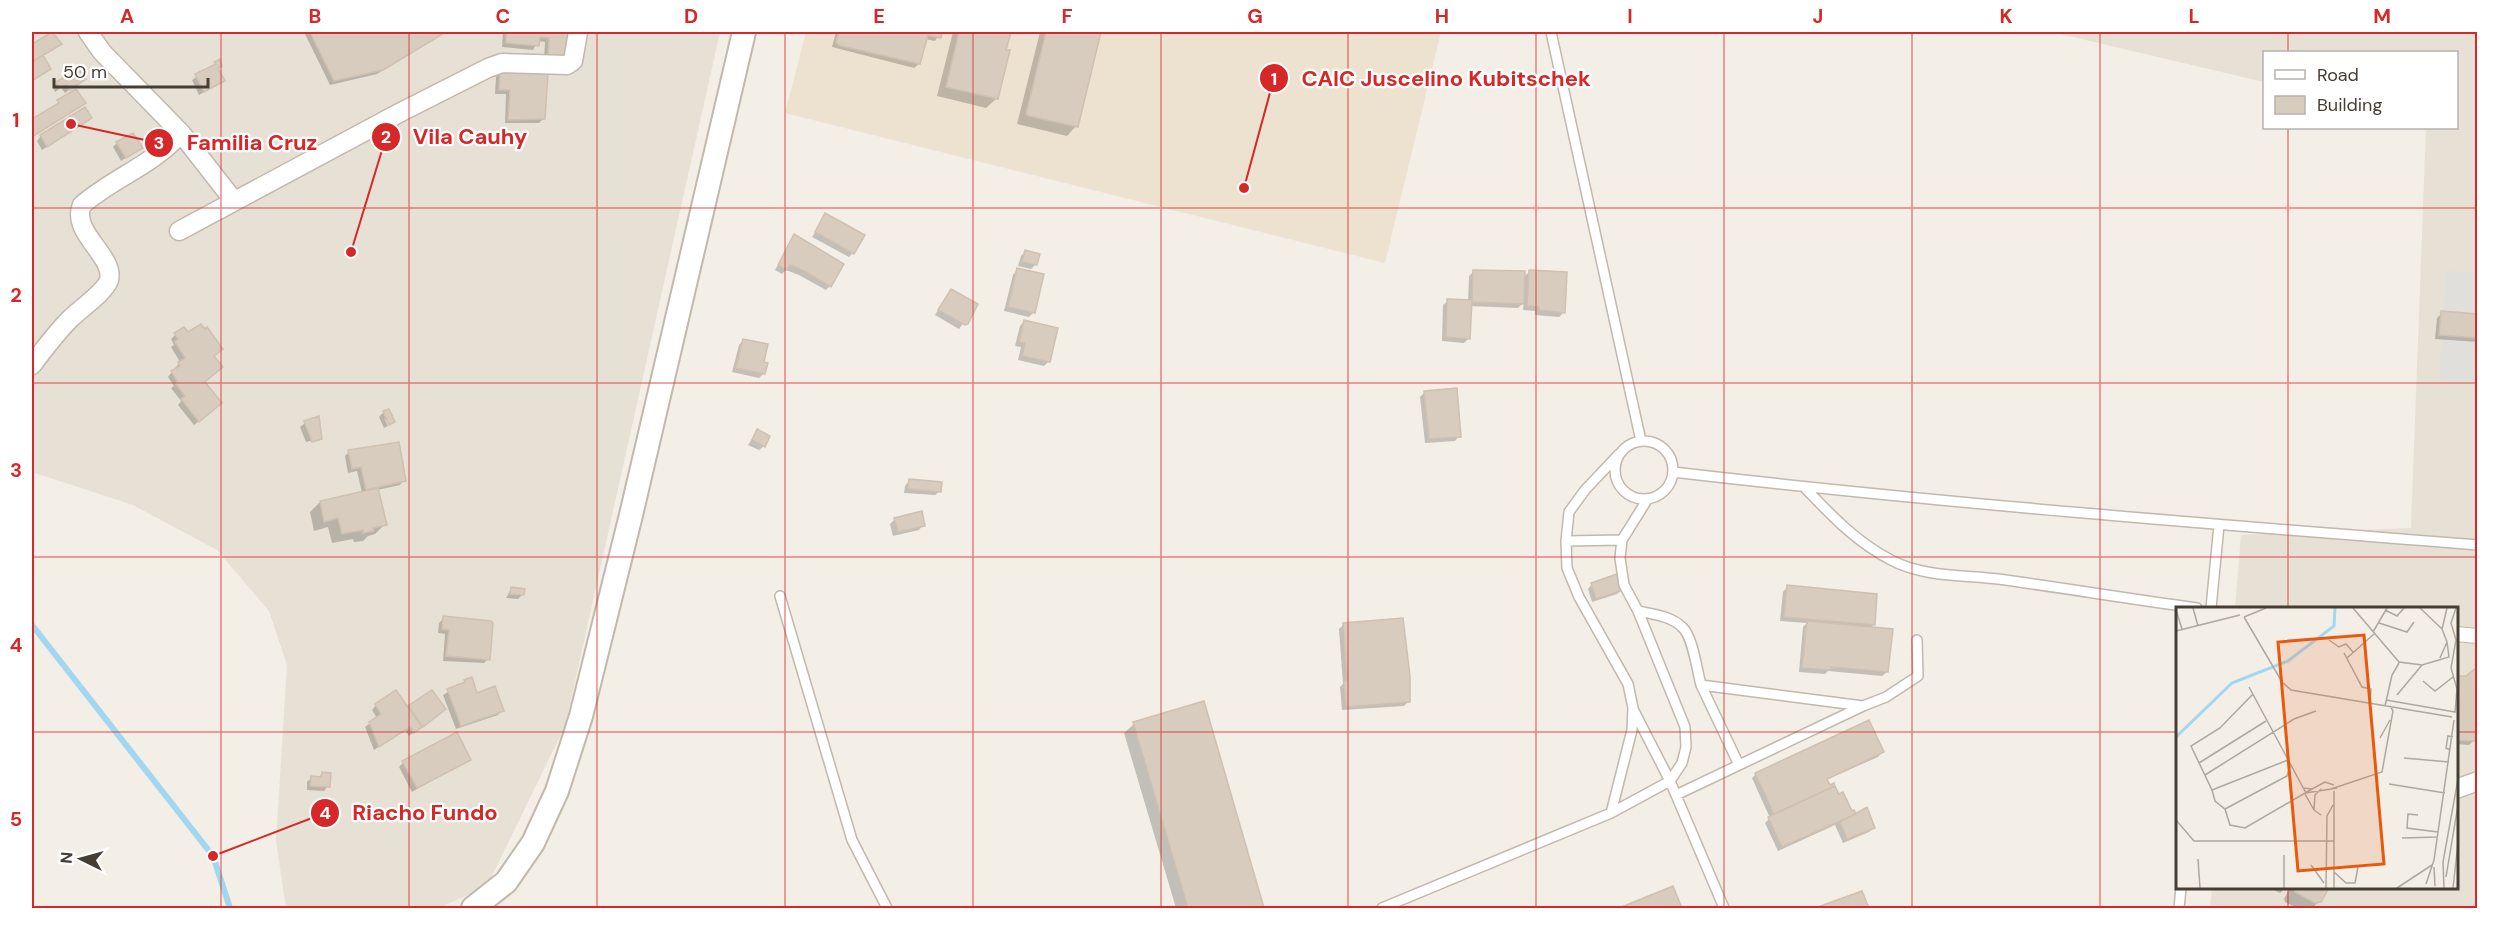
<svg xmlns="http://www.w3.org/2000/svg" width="2509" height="940" viewBox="0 0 2509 940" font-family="'DM Sans',sans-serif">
<rect width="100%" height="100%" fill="#f3eee6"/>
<path fill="#e7e0d4" d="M 32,32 L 720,32 L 565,726 L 487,886 L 439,908 L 286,908 L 276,841 L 287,665 L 269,611 L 217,550 L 133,505 L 32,472 Z
M 2052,32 L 2477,32 L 2477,908 L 2210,908 L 2212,888 L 2456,888 L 2456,608 L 2235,608 L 2241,535 L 2411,528 L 2426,128 L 2456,128 L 2456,52 L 2264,52 L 2264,82 Z"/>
<path fill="#ede2d0" d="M 806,32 L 1441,32 L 1385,263 L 785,113 Z"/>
<path fill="#e1dfdb" d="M 2446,271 L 2477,272 L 2477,381 L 2439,380 Z"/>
<path fill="#0003" d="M 304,32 L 443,32 L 377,74 L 330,85 Z
M 503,32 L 580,32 L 547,62 L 544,118 L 539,123 L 505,123 L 506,94 L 495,94 L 497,61 L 544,58 L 545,42 L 538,41 L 533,50 L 502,47 Z
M 836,32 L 941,32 L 935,41 L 925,39 L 919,64 L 914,68 L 832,47 Z
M 953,32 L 1009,32 L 996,99 L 986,108 L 937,96 Z
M 1040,32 L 1100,32 L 1076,126 L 1067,136 L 1017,124 Z
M 53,33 L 60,44 L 42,56 L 44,73 L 32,81 L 32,46 Z
M 219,61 L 217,69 L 223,81 L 199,95 L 192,80 Z
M 84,79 L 65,93 L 61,88 L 55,92 L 53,87 L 57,83 Z
M 90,118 L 42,150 L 37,141 L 41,136 Z
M 117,143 L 141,148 L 121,161 L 113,147 Z
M 826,215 L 853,253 L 849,257 L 812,237 Z
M 795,236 L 830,286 L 826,290 L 799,275 L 786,270 L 782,274 L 775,270 Z
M 1025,252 L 1036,264 L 1031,269 L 1018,266 L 1021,256 Z
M 1017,270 L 1042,275 L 1033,313 L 1029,317 L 1004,311 L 1013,275 Z
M 1474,271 L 1523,278 L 1529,272 L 1564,312 L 1559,317 L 1535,315 L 1535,311 L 1523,310 L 1524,302 L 1518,308 L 1470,306 L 1469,338 L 1464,343 L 1442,341 L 1443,305 L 1448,301 L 1468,302 L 1469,276 Z
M 951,290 L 976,305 L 959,329 L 935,315 Z
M 2442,313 L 2478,316 L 2478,342 L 2435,339 L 2437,318 Z
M 1024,321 L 1049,361 L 1044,366 L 1018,360 L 1021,347 L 1015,346 L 1020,326 Z
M 176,334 L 213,356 L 203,382 L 216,408 L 194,425 L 178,405 L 181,401 L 171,388 L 174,386 L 168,377 L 180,362 L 171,347 L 174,345 L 171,339 Z
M 743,340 L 762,363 L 764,373 L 759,378 L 732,372 L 739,345 Z
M 1425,392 L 1459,436 L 1455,441 L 1425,443 L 1420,397 Z
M 384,412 L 394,421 L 390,425 L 384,418 L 388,426 L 384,428 L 379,417 Z
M 305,423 L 321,439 L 318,441 L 318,439 L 306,442 L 300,427 Z
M 757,431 L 764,446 L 759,450 L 748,445 Z
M 349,452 L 404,480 L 400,485 L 377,490 L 385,524 L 375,534 L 368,536 L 363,541 L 354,542 L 353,539 L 332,543 L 328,527 L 314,531 L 310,512 L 320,502 L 362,493 L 357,471 L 348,473 L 345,456 Z
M 909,481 L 940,491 L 935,495 L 904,493 L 905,486 Z
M 895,519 L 923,525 L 919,530 L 893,536 L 890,524 Z
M 1592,584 L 1621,590 L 1617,594 L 1592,602 L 1588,589 Z
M 1787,587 L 1873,625 L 1870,628 L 1887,672 L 1882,676 L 1828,671 L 1825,674 L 1799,672 L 1803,627 L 1807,623 L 1780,621 L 1783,592 Z
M 511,589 L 523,594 L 518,599 L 506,598 Z
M 444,618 L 488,659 L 484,663 L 443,661 L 445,634 L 438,633 L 439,623 Z
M 1344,624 L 1409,701 L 1404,706 L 1342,710 L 1340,687 L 1343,684 L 1339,629 Z
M 2456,677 L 2466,678 L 2474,740 L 2469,745 L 2456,744 Z
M 465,681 L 476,695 L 502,710 L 498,715 L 456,729 L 443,695 Z
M 431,692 L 440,714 L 409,736 L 405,730 L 374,750 L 365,727 L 377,718 L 372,710 L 376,705 L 407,709 Z
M 1203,703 L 1263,908 L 1176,908 L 1124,733 L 1134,724 Z
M 1882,752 L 1878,757 L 1826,780 L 1829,787 L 1833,785 L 1838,796 L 1851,813 L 1873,828 L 1869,832 L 1843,843 L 1835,825 L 1778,851 L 1765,823 L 1770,818 L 1752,778 L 1756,774 Z
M 469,759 L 412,792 L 399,767 L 403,763 Z
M 322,774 L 328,786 L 324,791 L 307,790 L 307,782 L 311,778 L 318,778 Z
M 1672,888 L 1681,908 L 1623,908 Z
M 2270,888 L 2285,888 L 2280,893 Z
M 2290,888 L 2327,888 L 2320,901 L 2312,908 L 2297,908 L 2285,902 L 2284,899 Z
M 1861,893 L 1867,908 L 1819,908 Z"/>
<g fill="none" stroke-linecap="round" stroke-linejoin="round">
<path stroke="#a2d7f1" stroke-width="6" d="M 32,625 L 213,856 L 230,908"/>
</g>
<path fill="#d8ccbf" stroke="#d0c0af" stroke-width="1.5" d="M 52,32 L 62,44 L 32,62 L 32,44 Z
M 310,32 L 446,32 L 383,70 L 334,81 Z
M 506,32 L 581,32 L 579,59 L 549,58 L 545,119 L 508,120 L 510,90 L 499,90 L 501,55 L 548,57 L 549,38 L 540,37 L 539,46 L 506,43 Z
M 839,32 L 942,32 L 941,38 L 928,35 L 920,64 L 841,46 L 836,43 Z
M 959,32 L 1011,32 L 1006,50 L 1010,50 L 998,99 L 946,87 Z
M 1046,32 L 1101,32 L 1078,127 L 1029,116 L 1026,114 Z
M 43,55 L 51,69 L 32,81 L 32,62 Z
M 220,59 L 222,66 L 218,68 L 225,81 L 204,92 L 195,74 L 216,64 L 214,62 Z
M 78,68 L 86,79 L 70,90 L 66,85 L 60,88 L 56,82 Z
M 76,89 L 86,103 L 32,137 L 32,119 L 59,103 L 57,100 Z
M 85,107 L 92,118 L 47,147 L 40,135 Z
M 133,133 L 143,148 L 126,158 L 116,142 Z
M 825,213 L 865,235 L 854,254 L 815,232 Z
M 794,234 L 844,264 L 831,287 L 804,271 L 790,265 L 787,270 L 778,265 Z
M 1025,250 L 1040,254 L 1037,265 L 1022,262 Z
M 1017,268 L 1044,274 L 1035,313 L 1008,307 Z
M 1473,270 L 1525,271 L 1524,304 L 1472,302 Z
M 1529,270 L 1567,272 L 1565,313 L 1539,310 L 1539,307 L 1527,306 Z
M 951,289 L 978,304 L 968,324 L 965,325 L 938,310 Z
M 1447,299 L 1472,300 L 1470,339 L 1446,337 Z
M 2441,311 L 2478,314 L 2478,338 L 2439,335 Z
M 1024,320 L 1058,328 L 1050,362 L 1022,356 L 1025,343 L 1019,342 Z
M 201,324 L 205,329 L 207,327 L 223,349 L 214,356 L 223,367 L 205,382 L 222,403 L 199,422 L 181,399 L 185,396 L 175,383 L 177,381 L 171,371 L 180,366 L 178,362 L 185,358 L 175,342 L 178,339 L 174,333 L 184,327 L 188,332 Z
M 743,339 L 768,344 L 764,362 L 768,363 L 765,374 L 736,368 Z
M 1457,388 L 1461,437 L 1429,439 L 1424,391 Z
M 389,409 L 395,422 L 389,425 L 383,411 Z
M 319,416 L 322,439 L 312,442 L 304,421 Z
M 757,429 L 770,436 L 765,447 L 752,440 Z
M 399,442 L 406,481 L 366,490 L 361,467 L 352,469 L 348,450 Z
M 909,479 L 942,482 L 941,492 L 908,489 Z
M 378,488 L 387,525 L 373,528 L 374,531 L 363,533 L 363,530 L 342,534 L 338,518 L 324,522 L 320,501 Z
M 922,511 L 925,526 L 898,532 L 894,518 Z
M 1617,574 L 1623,590 L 1596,599 L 1591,583 Z
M 1787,585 L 1877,594 L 1875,625 L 1784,617 Z
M 511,587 L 525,589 L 524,595 L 510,594 Z
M 443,616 L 491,621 L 493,623 L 490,660 L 446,656 L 449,630 L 442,629 Z
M 1403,618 L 1410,676 L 1410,702 L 1346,707 L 1344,681 L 1347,680 L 1343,623 Z
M 1807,621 L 1893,629 L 1888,672 L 1831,667 L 1831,670 L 1802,668 Z
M 2476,668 L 2478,668 L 2478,720 L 2475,741 L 2456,740 L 2456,676 L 2466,676 Z
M 472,677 L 477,693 L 495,686 L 504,711 L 461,726 L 447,689 L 465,682 L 464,680 Z
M 396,690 L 422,727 L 414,733 L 410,727 L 379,747 L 369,722 L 381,714 L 375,704 Z
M 432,690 L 446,709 L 423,727 L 408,706 Z
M 1204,701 L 1264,908 L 1188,908 L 1133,722 Z
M 1869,720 L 1884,752 L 1827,779 L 1830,785 L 1834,783 L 1835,786 L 1774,814 L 1755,773 Z
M 457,732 L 471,760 L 417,788 L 402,761 Z
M 322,772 L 331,773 L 330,787 L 310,786 L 311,776 L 321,777 Z
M 1835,786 L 1839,794 L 1843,792 L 1852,811 L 1854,810 L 1856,814 L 1782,847 L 1768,817 Z
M 1867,807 L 1875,828 L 1847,839 L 1840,822 Z
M 1673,886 L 1682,908 L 1619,908 Z
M 2294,888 L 2329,888 L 2321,902 L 2315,903 L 2295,892 Z
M 1862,891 L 1869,908 L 1815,908 Z"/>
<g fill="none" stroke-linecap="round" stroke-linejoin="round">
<g stroke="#c2b8ac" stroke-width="12">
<path id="service" d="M 1551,32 L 1641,441
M1615 470a29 29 0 1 1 58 0a29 29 0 1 1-58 0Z
M 1673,472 C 1940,503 2209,524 2478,545
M 1804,487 C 1831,515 1856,542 1891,560 C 1923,577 1963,575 1998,579 C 2064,588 2130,599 2197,608
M 1566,541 L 1622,540
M 780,596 L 852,840 L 887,908
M 2211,608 L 2219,525
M 1638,611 C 1652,614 1671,616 1682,627 C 1693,636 1697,671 1701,685 L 1863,706 L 1886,697 L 1918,676 L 1917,640
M 1701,685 L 1739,765
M 1633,709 L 1670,781 L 1724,908
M 1676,795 L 1863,706
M 1611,813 L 1632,730 L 1633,708 L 1628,684 L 1579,597 L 1567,568 L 1566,541 L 1569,512 L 1585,490 L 1619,454
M 1382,908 L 1611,813 L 1670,781 L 1682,763 L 1686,747 L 1685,727 L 1638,611 L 1624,585 L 1620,558 L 1622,540 L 1647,500
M 2179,908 L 2181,888"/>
</g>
<g stroke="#c2b8ac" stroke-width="16">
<path id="pedestrian" d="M 2456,634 L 2478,636"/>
</g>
<g stroke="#c2b8ac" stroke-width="21">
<path id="minor" d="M 88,32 L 102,52 L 181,133 L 234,201
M 179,231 L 401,112 L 488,68 L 502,63 L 567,65 L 573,61 L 578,32
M 32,365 C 44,349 56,333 70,319 C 80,309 105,292 109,280 C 115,256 70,232 82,205 C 113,178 153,165 181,133
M 2456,789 L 2478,781"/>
</g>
<g stroke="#c2b8ac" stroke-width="26">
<path id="tertiary" d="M 473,908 L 506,882 L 533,843 L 557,791 L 581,716 L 631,515 L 744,32"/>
</g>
<use href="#service" stroke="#fff" stroke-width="9"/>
<use href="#pedestrian" stroke="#fff" stroke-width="14"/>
<use href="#minor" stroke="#fff" stroke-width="18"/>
<use href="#tertiary" stroke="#fff" stroke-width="22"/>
</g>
<path fill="none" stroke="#d62828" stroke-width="1.5" stroke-opacity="0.55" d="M 221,32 L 221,908M 409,32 L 409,908M 597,32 L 597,908M 785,32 L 785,908M 973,32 L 973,908M 1161,32 L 1161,908M 1348,32 L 1348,908M 1536,32 L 1536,908M 1724,32 L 1724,908M 1912,32 L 1912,908M 2100,32 L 2100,908M 2288,32 L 2288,52M 2288,128 L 2288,608M 32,208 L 2478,208M 32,383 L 2478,383M 32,557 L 2478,557M 32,732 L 2178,732M 2456,732 L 2478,732M 2288,888 L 2288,908"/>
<g transform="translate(2176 607)">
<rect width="282" height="282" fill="#f3eee6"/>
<path fill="none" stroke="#a2d7f1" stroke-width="3" d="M 0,130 L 56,76 L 112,54 L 158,19 L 159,1"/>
<path fill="none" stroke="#aea89f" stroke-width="1.5" d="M 17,1 L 22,19M 177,1 L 223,55 L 246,58 L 273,50 L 271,35M 244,1 L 266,22M 0,3 L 6,22M 209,3 L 221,9 L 228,1M 68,10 L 106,75 L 115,83 L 276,110M 68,10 L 90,1M 203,16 L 231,25 L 238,15M 0,24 L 64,8M 197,25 L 211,1M 153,33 L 163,40 L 170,37 L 177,45M 168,46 L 186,80 L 195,82 L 194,97M 171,51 L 198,27M 264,51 L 271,35 L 266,22 L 271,1M 247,74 L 259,84 L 277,70M 73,80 L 130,186 L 155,182M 77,87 L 44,121 L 15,139 L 36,183 L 112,153M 221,88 L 246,58M 210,93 L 279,105M 209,99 L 216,68 L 223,56M 279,106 L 281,82 L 275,61 L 280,33 L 275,16 L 280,1M 204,131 L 214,113M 274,143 L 270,141 L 272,129 L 277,130M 228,151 L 273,155M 23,156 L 90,114M 29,168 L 118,112 L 140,104M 213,177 L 269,186M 127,181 L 136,182 L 149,175 L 158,178M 161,181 L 155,182 L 206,165 L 217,104 L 214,99M 36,183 L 39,194 L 49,202 L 111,169 L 114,159M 129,187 L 138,203M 49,202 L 54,218 L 69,221 L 136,182M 145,208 L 138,203 L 139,188 L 145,182M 242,208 L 232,207 L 231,221 L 262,225M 0,213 L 18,234 L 158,234M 226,231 L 262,230M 22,252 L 24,281M 135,258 L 148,276M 258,260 L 259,279M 158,265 L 170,276 L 179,276 L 182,260M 270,270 L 282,198M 250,277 L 258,253 L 278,113M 108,281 L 108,248M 150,281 L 151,209 L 157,198M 158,281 L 158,184M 221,281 L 256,258M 268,281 L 267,255 L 282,172M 277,281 L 282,236"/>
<path fill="#e8590c" fill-opacity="0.15" stroke="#e8590c" stroke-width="3" d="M 188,28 L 208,257 L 122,264 L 102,35 Z"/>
<rect width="282" height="282" fill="none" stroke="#463e35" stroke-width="3"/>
</g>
<path fill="none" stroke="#d62828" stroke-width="2" d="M1244 188L1274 78M351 252L386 137M71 124L159 143M213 856L325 813"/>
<g fill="#d62828" stroke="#fff" stroke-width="2">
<circle cx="1244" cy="188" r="6"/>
<circle cx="351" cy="252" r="6"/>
<circle cx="71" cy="124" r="6"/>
<circle cx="213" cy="856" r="6"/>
<circle cx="1274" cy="78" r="15"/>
<circle cx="386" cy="137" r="15"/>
<circle cx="159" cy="143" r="15"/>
<circle cx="325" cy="813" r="15"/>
</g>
<g font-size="18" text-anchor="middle" font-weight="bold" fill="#fff">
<text x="1274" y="85">1</text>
<text x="386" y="143">2</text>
<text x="159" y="149">3</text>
<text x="325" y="819">4</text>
</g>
<g font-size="22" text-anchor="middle" font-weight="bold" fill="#d62828" stroke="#fff" stroke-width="4.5" stroke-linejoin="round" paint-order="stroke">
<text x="1446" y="86">CAIC Juscelino Kubitschek</text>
<text x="470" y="144">Vila Cauhy</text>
<text x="252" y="150">Familia Cruz</text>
<text x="425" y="820">Riacho Fundo</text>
</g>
<rect width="2509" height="940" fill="none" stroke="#ffffff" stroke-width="66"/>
<rect x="2263" y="51" width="195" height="78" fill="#ffffff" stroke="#b5b2ae" stroke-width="1.5"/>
<rect x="2275" y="70" width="30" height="9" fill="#ffffff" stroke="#b5b2ae" stroke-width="1.5"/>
<text x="2317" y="81" font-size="18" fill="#463e35">Road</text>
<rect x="2275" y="96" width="30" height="18" fill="#d8ccbf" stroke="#b5b2ae" stroke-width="1.5"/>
<text x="2317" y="111" font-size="18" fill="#463e35">Building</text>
<g transform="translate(81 859) rotate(275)" stroke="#ffffff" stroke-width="4.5" paint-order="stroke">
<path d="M0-4.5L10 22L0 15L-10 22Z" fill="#463e35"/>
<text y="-9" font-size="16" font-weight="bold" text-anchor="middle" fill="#463e35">N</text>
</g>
<path d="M54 78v9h154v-9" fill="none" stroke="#463e35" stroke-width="3"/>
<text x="63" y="78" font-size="18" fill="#463e35" stroke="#ffffff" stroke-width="4.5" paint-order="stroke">50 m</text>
<rect x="33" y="33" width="2443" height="874" fill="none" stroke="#d62828" stroke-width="2"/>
<g font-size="20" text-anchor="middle" font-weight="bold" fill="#d62828">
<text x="127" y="23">A</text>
<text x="315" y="23">B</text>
<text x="503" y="23">C</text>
<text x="691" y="23">D</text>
<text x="879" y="23">E</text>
<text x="1067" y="23">F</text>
<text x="1255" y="23">G</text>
<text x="1442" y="23">H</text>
<text x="1630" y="23">I</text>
<text x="1818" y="23">J</text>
<text x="2006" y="23">K</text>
<text x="2194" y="23">L</text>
<text x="2382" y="23">M</text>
<text x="16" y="127">1</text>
<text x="16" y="302">2</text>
<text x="16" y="477">3</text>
<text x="16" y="652">4</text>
<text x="16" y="826">5</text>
</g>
</svg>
